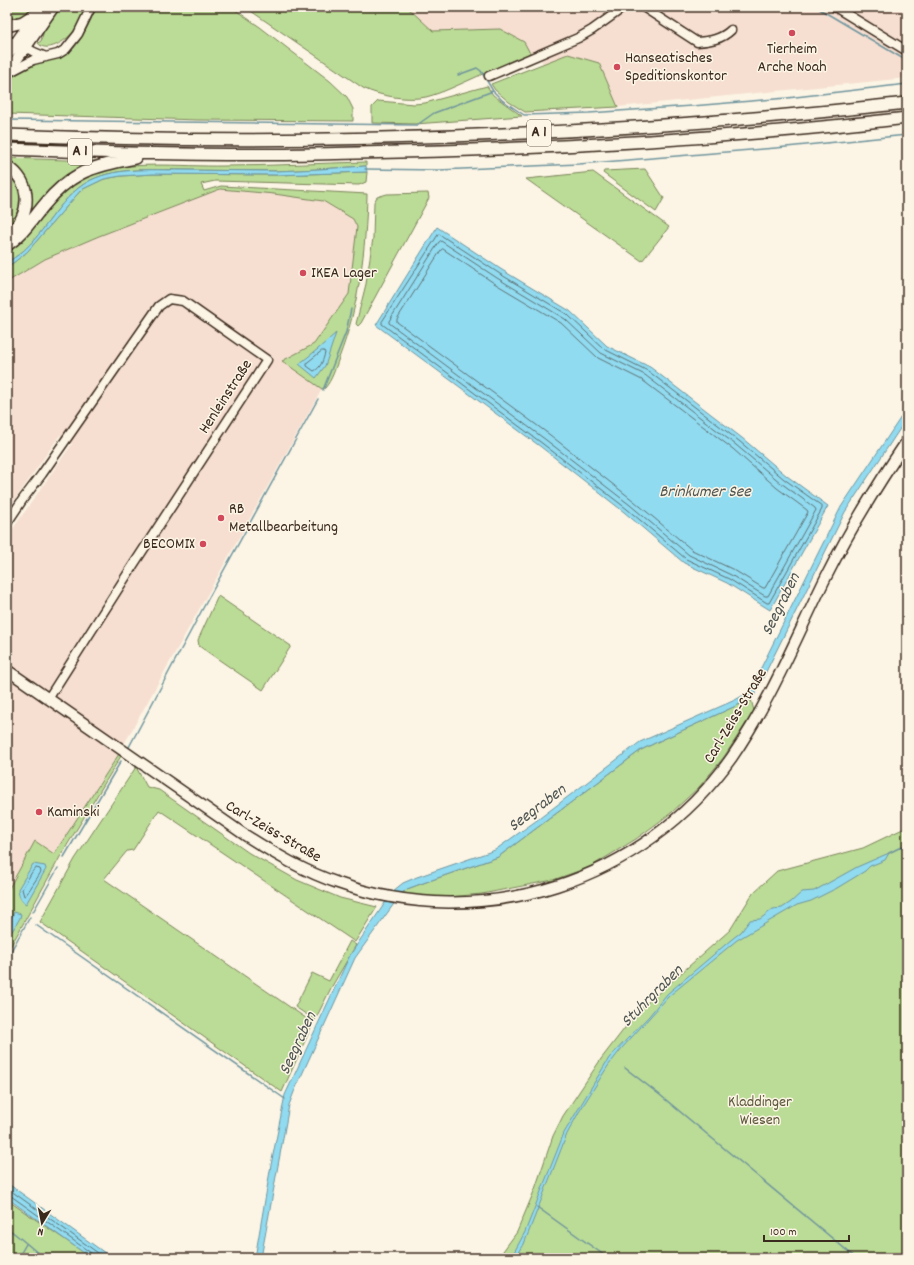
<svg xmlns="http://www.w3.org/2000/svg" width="914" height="1265" viewBox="0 0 914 1265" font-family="Dekko,sans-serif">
<rect width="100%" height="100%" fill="#fcf5e5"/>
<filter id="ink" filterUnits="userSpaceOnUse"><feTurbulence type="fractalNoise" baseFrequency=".025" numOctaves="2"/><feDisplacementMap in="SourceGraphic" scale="8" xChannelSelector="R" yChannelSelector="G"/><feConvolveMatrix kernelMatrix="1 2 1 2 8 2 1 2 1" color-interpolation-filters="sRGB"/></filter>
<g filter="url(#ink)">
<path fill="#f6dfd1" d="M 407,7 L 907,7 L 907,78 L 618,107 L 599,63 L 568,54 L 543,64 L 538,53 L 531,55 L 524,42 L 500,29 L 433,31 Z
M 220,189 L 274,194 L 323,201 L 353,219 L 357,227 L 349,294 L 314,344 L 282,361 L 322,389 L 123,746 L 7,663 L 7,537 L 72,444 L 60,435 L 7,511 L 7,282 L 45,259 L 99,236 Z
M 7,677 L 119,754 L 54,854 L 35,842 L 7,892 Z"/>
<path fill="#bbdc96" stroke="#7b835a" d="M 7,7 L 33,7 L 28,14 L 7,22 Z
M 57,7 L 87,7 C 83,16 79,25 73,32 C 66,41 46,54 38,43 L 41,41 L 43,34 L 42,29 Z
M 97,7 L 231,7 L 260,27 L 330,81 L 347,97 L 353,109 L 353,121 L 198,120 L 7,114 L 7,84 C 12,78 18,71 25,67 C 41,60 62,62 74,48 C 84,36 90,21 97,7 Z
M 245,7 L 407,7 L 433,31 L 500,29 L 524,42 L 531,55 C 512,62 492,69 474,78 C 458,85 442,93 426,97 C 408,101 379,96 363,88 Z
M 568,54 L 599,63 L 618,107 L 525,112 L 509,102 L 495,90 L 491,84 Z
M 487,86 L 493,95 L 522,116 L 415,124 L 372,123 L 372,107 L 378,101 L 414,104 L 425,103 Z
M 7,158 L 97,161 L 64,179 L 26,222 L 29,211 L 7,162 Z
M 366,162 L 366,166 C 336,168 306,170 275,171 C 244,171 212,170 181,170 C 152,170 118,167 91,180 C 55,198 43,244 7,262 L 7,249 C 31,224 54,194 85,177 C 119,159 185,167 223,166 C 271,166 319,163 366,162 Z
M 645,169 L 664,198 L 656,212 L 603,173 L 604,171 Z
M 7,170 L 20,188 L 21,212 L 7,231 Z
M 367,172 L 366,182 L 359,185 L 215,181 L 201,184 L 204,191 L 221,186 L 367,194 C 366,250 359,306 339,358 C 335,369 332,380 325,388 L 322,389 L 282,361 L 314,344 L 349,294 L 357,227 L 353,219 L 323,201 L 274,194 L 220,189 L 99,236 L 45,259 L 7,282 L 7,266 L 13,263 L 27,252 L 81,190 L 104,179 L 121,176 L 153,174 L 276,175 Z
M 593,172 L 669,227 L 642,261 L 526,179 Z
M 428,193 L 429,198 L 361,323 L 358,326 L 356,324 L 366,284 L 373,238 L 374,202 L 377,197 L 387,194 Z
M 218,596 L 291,646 L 263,690 L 199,646 L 198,640 Z
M 751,699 L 754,711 L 724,757 L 700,786 L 671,813 L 636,839 L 590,867 L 553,880 L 482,894 L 436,898 L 401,894 L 407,889 L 426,882 L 498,857 L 641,750 L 657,742 Z
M 119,754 L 121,756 L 60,857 L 7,953 L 7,892 L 35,841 L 54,854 Z
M 136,767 L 147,787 L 159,790 L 249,853 L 297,880 L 340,898 L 377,907 L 355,942 L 159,810 L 133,850 L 127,851 L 104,879 L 313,1023 L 282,1092 L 40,922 L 75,859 Z
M 907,827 L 907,1258 L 498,1258 L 517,1232 L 535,1189 L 553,1136 L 563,1116 L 601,1059 L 638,1011 L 730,930 L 753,893 L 777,871 L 863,848 Z
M 350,941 L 356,945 L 331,988 L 315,1020 L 295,1007 L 312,973 L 329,981 Z
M 7,1200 L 92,1258 L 7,1258 Z"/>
<path fill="#91dbf1" stroke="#6f949d" d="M 366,166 L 367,172 L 276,175 L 153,174 L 121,176 L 104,179 L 81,190 L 27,252 L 13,263 L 7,266 L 7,262 C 43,244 55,198 91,180 C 118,167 152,170 181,170 C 212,170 244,171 275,171 C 306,170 336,168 366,166 Z
M 437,227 L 502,270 L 570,311 L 607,346 L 650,367 L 742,438 L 787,476 L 828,506 L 770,610 L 727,583 L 684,563 L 624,512 L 541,447 L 376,325 Z
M 336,333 L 325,366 L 316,378 L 299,364 L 318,349 Z
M 907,408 L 907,418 L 845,512 L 754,696 L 751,699 L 657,742 L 641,750 L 498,857 L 426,882 L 407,889 L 401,894 L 355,958 L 294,1092 L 289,1105 L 286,1122 L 261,1258 L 255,1258 L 271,1165 L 285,1095 L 350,955 L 393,891 L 403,883 L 417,877 L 495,850 L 540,818 L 640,742 L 735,700 L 749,692 L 841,507 Z
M 889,853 L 885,860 L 870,866 L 865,871 L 837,888 L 811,901 L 797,905 L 737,940 L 669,996 L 622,1048 L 608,1066 L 579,1112 L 567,1134 L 524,1244 L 516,1258 L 511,1258 L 525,1232 L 564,1133 L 609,1058 L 649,1016 L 667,994 L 732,939 L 741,932 L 750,920 L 760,919 L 773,909 L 782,908 L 791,902 L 802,892 L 814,891 L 857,867 Z
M 33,864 L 45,866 L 46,869 L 26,904 C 20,900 19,896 18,889 Z
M 14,912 L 21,914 L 20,918 L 7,940 L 7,917 L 12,917 Z
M 7,1183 L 112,1258 L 91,1258 L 7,1198 Z"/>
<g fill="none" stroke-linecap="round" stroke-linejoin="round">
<path stroke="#5d7172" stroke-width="1" d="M 439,234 L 500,274 L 568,315 L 604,349 L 648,371 L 739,441 L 784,479 L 822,506 L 822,509 L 769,603 L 767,603 L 729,579 L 686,559 L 627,509 L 543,444 L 382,324 L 382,322 Z
M 441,241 L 497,278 L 565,319 L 601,353 L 645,375 L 736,445 L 781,483 L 815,508 L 816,510 L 768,596 L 765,596 L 731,575 L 689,555 L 630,505 L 546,440 L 389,323 L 389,321 L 439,242 Z
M 443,249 L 494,283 L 561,323 L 598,358 L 642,380 L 733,449 L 777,488 L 807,510 L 808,512 L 765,588 L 763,588 L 734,570 L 692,550 L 634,501 L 550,435 L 397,322 L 397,319 L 441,250 Z
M 322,351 L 324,351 L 325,353 C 323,360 321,368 314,371 L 307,366 L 307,363 Z
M 36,868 L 40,869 L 41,872 L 26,895 L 24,896 L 22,889 L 32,872 Z
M 7,1188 L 105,1258
M 7,1195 L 11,1196 L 91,1253 L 92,1258"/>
<path stroke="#6f949d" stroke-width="1.5" d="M 816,7 L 907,61
M 458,75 L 477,68 L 481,71 L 493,91 L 502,100 L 524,115 L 589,113 L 692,106 L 787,98 L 907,84
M 7,120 L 417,125 L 434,113 L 493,91
M 365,169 L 439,170 L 579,164 L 776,148 L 907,135
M 323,390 L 346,332 L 351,309
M 129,747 L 202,610 L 318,399
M 889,853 L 907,844
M 64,857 L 121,761
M 33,912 L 58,868
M 36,925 L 285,1099
M 7,958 L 30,917
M 625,1068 L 660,1095 L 856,1258
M 537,1207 L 608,1258
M 7,1228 C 20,1237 31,1248 44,1258
M 18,1258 L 26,1244"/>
<g stroke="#3b2a1e" stroke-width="11">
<path id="minor" d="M 643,7 L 697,42 C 710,41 722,39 731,30
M 835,7 L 907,51
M 25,47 L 34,52 L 46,57
M 8,73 L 33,60 L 58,54 L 66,49 L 78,34 L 91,7
M 489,76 L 578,38 L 592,30 L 624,7
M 7,523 L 23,499 L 42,474 L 159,306 L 169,299 L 183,301 L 267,360 L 132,567 L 48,699"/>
</g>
<g stroke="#3b2a1e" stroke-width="13">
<path id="major" d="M 7,55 L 14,46
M 7,73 L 22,52
M 7,670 L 245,835 C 275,854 305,872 338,883 C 483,934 644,882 732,757 C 770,702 796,638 825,579 C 849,531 877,485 907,441"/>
</g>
<g stroke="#3b2a1e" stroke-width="14">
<path id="highway" d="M 7,26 L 23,22 L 34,15
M 7,41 L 22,52 L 53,7
M 14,46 L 42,7
M 7,135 C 307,147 608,136 907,103
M 7,149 C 110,153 212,156 315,154 C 357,153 399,152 442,151 C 597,146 753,136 907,118
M 7,166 C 33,183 31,214 10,234
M 7,245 C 23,235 33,218 45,204 C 54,193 67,181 80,174 C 97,165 118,162 136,158"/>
</g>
<use href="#minor" stroke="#fcf5e5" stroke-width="8"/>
<use href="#major" stroke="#fcf5e5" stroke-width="10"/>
<use href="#highway" stroke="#fcf5e5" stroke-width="11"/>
</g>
</g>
<g fill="#d1495b" stroke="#fcf5e5" stroke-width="1.5">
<circle cx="792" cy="33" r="4"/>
<circle cx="617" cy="67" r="4"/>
<circle cx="303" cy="273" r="4"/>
<circle cx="221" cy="518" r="4"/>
<circle cx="203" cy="544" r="4"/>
<circle cx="39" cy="812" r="4"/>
</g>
<g text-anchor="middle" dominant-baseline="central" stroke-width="3" stroke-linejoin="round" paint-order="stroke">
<g fill="#fcf5e5" stroke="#75675a" stroke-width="1">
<rect x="527" y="120" width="24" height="26" rx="3"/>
<rect x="68" y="139" width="24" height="26" rx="3"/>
</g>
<g font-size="15" font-weight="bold" fill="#3b2a1e">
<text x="539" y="133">A 1</text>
<text x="80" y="152">A 1</text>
</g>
<g font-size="16" fill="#3b2a1e" stroke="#fcf5e5" text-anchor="start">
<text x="792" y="49" text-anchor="middle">Tierheim<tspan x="792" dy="18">Arche Noah</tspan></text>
<text x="625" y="58">Hanseatisches<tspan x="625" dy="18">Speditionskontor</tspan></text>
<text x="311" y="273">IKEA Lager</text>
<text x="229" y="509">RB<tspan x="229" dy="18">Metallbearbeitung</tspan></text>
<text x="195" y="544" text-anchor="end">BECOMIX</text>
<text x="47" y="812">Kaminski</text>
</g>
<g font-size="16" fill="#3b2a1e" stroke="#fcf5e5">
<text transform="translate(226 397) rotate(-57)">Henleinstraße</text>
<text transform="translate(736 716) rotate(-59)">Carl-Zeiss-Straße</text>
<text transform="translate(273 832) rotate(30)">Carl-Zeiss-Straße</text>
</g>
<g font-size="16" fill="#5b563c" stroke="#fcf5e5">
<text x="760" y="1102">Kladdinger<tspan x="760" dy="18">Wiesen</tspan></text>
</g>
<g font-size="17" font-style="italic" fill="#505653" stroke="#fcf5e5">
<text x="705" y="493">Brinkumer See</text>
<text transform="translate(782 605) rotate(-64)">Seegraben</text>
<text transform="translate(538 809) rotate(-37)">Seegraben</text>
<text transform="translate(653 997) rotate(-45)">Stuhrgraben</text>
<text transform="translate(299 1044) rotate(-65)">Seegraben</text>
</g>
</g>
<rect width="914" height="1265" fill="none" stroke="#fcf5e5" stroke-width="24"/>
<rect x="12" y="12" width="890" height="1241" fill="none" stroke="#3b2a1e" stroke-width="1.5" filter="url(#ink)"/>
<g transform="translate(42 1223) rotate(190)" stroke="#fcf5e5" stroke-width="3" paint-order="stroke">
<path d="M0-3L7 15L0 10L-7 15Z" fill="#3b2a1e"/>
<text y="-6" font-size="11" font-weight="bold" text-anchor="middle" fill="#3b2a1e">N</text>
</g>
<path d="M764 1235v6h85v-6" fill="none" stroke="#3b2a1e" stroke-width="2"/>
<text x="770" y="1235" font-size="12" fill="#3b2a1e" stroke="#fcf5e5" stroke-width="3" paint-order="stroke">100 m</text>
</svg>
